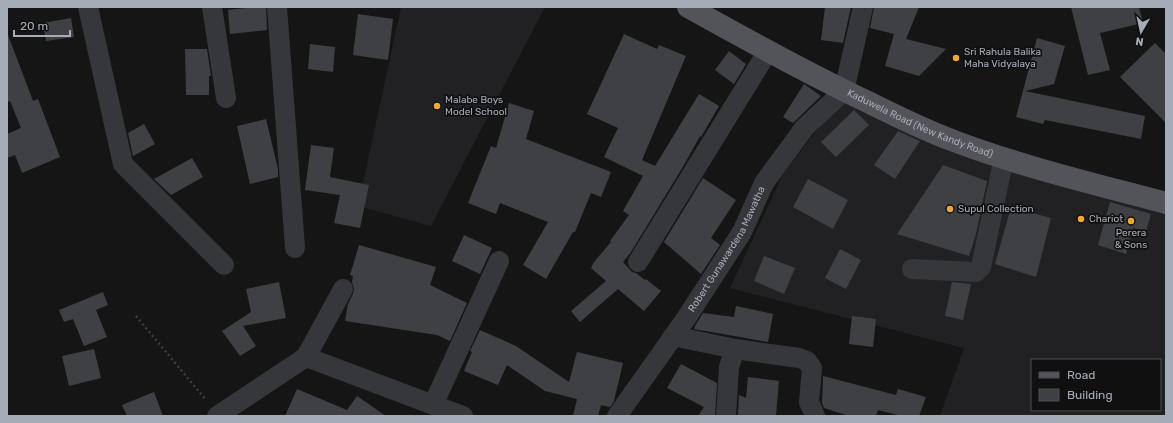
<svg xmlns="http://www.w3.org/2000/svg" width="1173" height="423" viewBox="0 0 1173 423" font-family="Rubik,sans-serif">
<rect width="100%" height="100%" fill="#151516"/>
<path fill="#212123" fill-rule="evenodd" d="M 401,7 L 545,7 L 431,226 L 358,206 Z
M 839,101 L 1166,213 L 1166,416 L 940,416 L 964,348 L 730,288 L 783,174 ZM 1032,360 L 1160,360 L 1160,410 L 1032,410 Z"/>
<path fill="#3f4043" d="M 254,7 L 266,7 L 267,30 L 230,34 L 228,10 Z
M 825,7 L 851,7 L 843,43 L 821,40 Z
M 874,7 L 919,7 L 906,39 L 946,49 L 919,76 L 885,66 L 894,34 L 870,28 Z
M 1071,7 L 1139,7 L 1143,23 L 1100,33 L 1110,70 L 1088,75 Z
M 358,14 L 393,19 L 388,60 L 353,55 Z
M 71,18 L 74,37 L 46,41 L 43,23 Z
M 624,34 L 657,49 L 659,45 L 686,56 L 642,160 L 655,166 L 699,94 L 719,106 L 701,137 L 700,136 L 684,165 L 631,252 L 623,262 L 632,272 L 636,273 L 645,280 L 646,279 L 661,291 L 644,311 L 618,289 L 580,322 L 571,311 L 606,281 L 591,268 L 594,262 L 611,242 L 610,241 L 629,215 L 623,211 L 643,176 L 604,157 L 618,128 L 587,114 Z
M 8,35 L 33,101 L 38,99 L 60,157 L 22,173 L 15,155 L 7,158 L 7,134 L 21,128 L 10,101 L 7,102 L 7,36 Z
M 1037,38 L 1065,46 L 1054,84 L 1025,91 L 1145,116 L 1141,139 L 1045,120 L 1043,124 L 1016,117 Z
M 1155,43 L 1166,54 L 1166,123 L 1120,77 Z
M 310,44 L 335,47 L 333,72 L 308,69 Z
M 185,49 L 207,49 L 211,76 L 209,76 L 209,95 L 186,95 Z
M 729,51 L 746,64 L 734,84 L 715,70 Z
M 804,84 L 821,96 L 793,123 L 783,117 Z
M 509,103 L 534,111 L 526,139 L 611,172 L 601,197 L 591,193 L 575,232 L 573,232 L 546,279 L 523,265 L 548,222 L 500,203 L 496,214 L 468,203 L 491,146 L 496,148 Z
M 854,110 L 869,125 L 836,157 L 821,142 Z
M 266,119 L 278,169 L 278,177 L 250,184 L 237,126 Z
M 144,124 L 155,144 L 133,156 L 128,133 Z
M 898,131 L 920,141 L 895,179 L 874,165 Z
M 311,145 L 334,148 L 330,177 L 369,185 L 360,228 L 334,223 L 340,195 L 305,190 Z
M 192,158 L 203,177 L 171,195 L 154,179 Z
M 943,165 L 987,181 L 976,234 L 969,256 L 897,234 Z
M 703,178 L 736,200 L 711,238 L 720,245 L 701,274 L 664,242 Z
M 808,179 L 848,200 L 833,229 L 793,207 Z
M 1110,202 L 1151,214 L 1146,231 L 1133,228 L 1126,254 L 1098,245 Z
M 1011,207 L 1051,218 L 1036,277 L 995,264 Z
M 464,235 L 492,248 L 480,274 L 452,261 Z
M 359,245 L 436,267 L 430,285 L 467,303 L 450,341 L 437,335 L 345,321 L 348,304 L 353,294 L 354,289 L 352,282 L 353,276 L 350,275 Z
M 840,249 L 861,260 L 846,289 L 825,278 Z
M 764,256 L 795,268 L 784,294 L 754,281 Z
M 279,282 L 286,318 L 243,326 L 256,346 L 240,356 L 222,331 L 251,312 L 246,289 Z
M 952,282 L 971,284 L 963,320 L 945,316 Z
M 103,292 L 108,305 L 96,310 L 107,337 L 84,346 L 73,319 L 64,322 L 59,310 Z
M 736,306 L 773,314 L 768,342 L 694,329 L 695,326 L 703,313 L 734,317 Z
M 852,316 L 876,319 L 873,347 L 849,344 Z
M 480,330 L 516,346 L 569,382 L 577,352 L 623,363 L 614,401 L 610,407 L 601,405 L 598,416 L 573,416 L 577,399 L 545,391 L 507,365 L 498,385 L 464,371 L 472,352 L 470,351 Z
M 94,349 L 101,378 L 69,386 L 62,356 Z
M 681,364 L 717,383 L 715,416 L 698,416 L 704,407 L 667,388 Z
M 823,376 L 896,395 L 898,389 L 926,397 L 919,416 L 902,416 L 878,410 L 876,416 L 849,416 L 824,408 L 822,403 Z
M 748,377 L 779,381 L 776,415 L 778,416 L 738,416 L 739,395 L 746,398 Z
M 297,389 L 347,410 L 357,396 L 386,416 L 285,416 Z
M 154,392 L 163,416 L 127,416 L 122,405 Z"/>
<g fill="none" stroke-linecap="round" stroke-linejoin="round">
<path stroke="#3c3e42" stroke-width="2.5" stroke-dasharray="2 3" stroke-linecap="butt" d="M 136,316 L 206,400"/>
<g stroke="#36373b" stroke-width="20">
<path d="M 88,7 L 123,164 L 224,265"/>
<path d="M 212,7 L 226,98"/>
<path d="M 277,7 L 295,248"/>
<path d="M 638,262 L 768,51"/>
<path d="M 912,269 L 976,272 L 981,267 L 1004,158"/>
<path d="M 673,336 L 735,349 L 799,358 L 807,361 L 812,368 L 809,402 L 815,416"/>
<path d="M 306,357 L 343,289"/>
<path d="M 433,405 L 499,261"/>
<path d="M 217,416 L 306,357 L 463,416"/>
<path id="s1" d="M 617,416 L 687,317 L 742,232 L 764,183 L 805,127 L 844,91 L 863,7"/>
<path d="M 726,416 L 729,367 L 735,349"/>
</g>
<path stroke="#52545a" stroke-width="22" id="s2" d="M 688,7 C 747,40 807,73 868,102 C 896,116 924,130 954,141 C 1023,167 1095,184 1166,203"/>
</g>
<g fill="#f1a832" stroke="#101011" stroke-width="1.5">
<circle cx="956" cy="58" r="4"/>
<circle cx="437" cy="106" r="4"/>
<circle cx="950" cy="209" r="4"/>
<circle cx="1081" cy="219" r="4"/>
<circle cx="1131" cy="221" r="4"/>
</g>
<g text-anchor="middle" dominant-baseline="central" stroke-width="3.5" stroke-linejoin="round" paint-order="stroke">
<g font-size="10" fill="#a6acb7" stroke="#101011" text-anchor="start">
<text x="964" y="52">Sri Rahula Balika<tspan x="964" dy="12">Maha Vidyalaya</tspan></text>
<text x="445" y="100">Malabe Boys<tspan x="445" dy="12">Model School</tspan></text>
<text x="958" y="209">Supul Collection</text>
<text x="1089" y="219">Chariot</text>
<text x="1131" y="233" text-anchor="middle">Perera<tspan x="1131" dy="12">&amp; Sons</tspan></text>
</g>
<g font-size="10" fill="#a6acb7" stroke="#101011">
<text stroke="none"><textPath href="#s2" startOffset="260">Kaduwela Road (New Kandy Road)</textPath></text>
<text stroke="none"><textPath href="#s1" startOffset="200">Robert Gunawardena Mawatha</textPath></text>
</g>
</g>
<rect width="1173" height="423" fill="none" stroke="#a6acb7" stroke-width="16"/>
<rect x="1031" y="359" width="130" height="52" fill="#101011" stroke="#4c4e53"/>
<rect x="1039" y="372" width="20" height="6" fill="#52545a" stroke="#4c4e53"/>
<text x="1067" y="379" font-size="12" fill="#a6acb7">Road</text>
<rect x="1039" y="389" width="20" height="12" fill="#3f4043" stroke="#4c4e53"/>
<text x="1067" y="399" font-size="12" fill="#a6acb7">Building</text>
<g transform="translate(1141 32) rotate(189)" stroke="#101011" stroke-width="3" paint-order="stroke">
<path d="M0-3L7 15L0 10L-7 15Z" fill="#a6acb7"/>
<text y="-6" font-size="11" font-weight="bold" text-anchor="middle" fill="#a6acb7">N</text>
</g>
<path d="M14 30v6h56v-6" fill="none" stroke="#a6acb7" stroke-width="2"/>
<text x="20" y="30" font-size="12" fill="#a6acb7" stroke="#101011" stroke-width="3" paint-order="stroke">20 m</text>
</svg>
